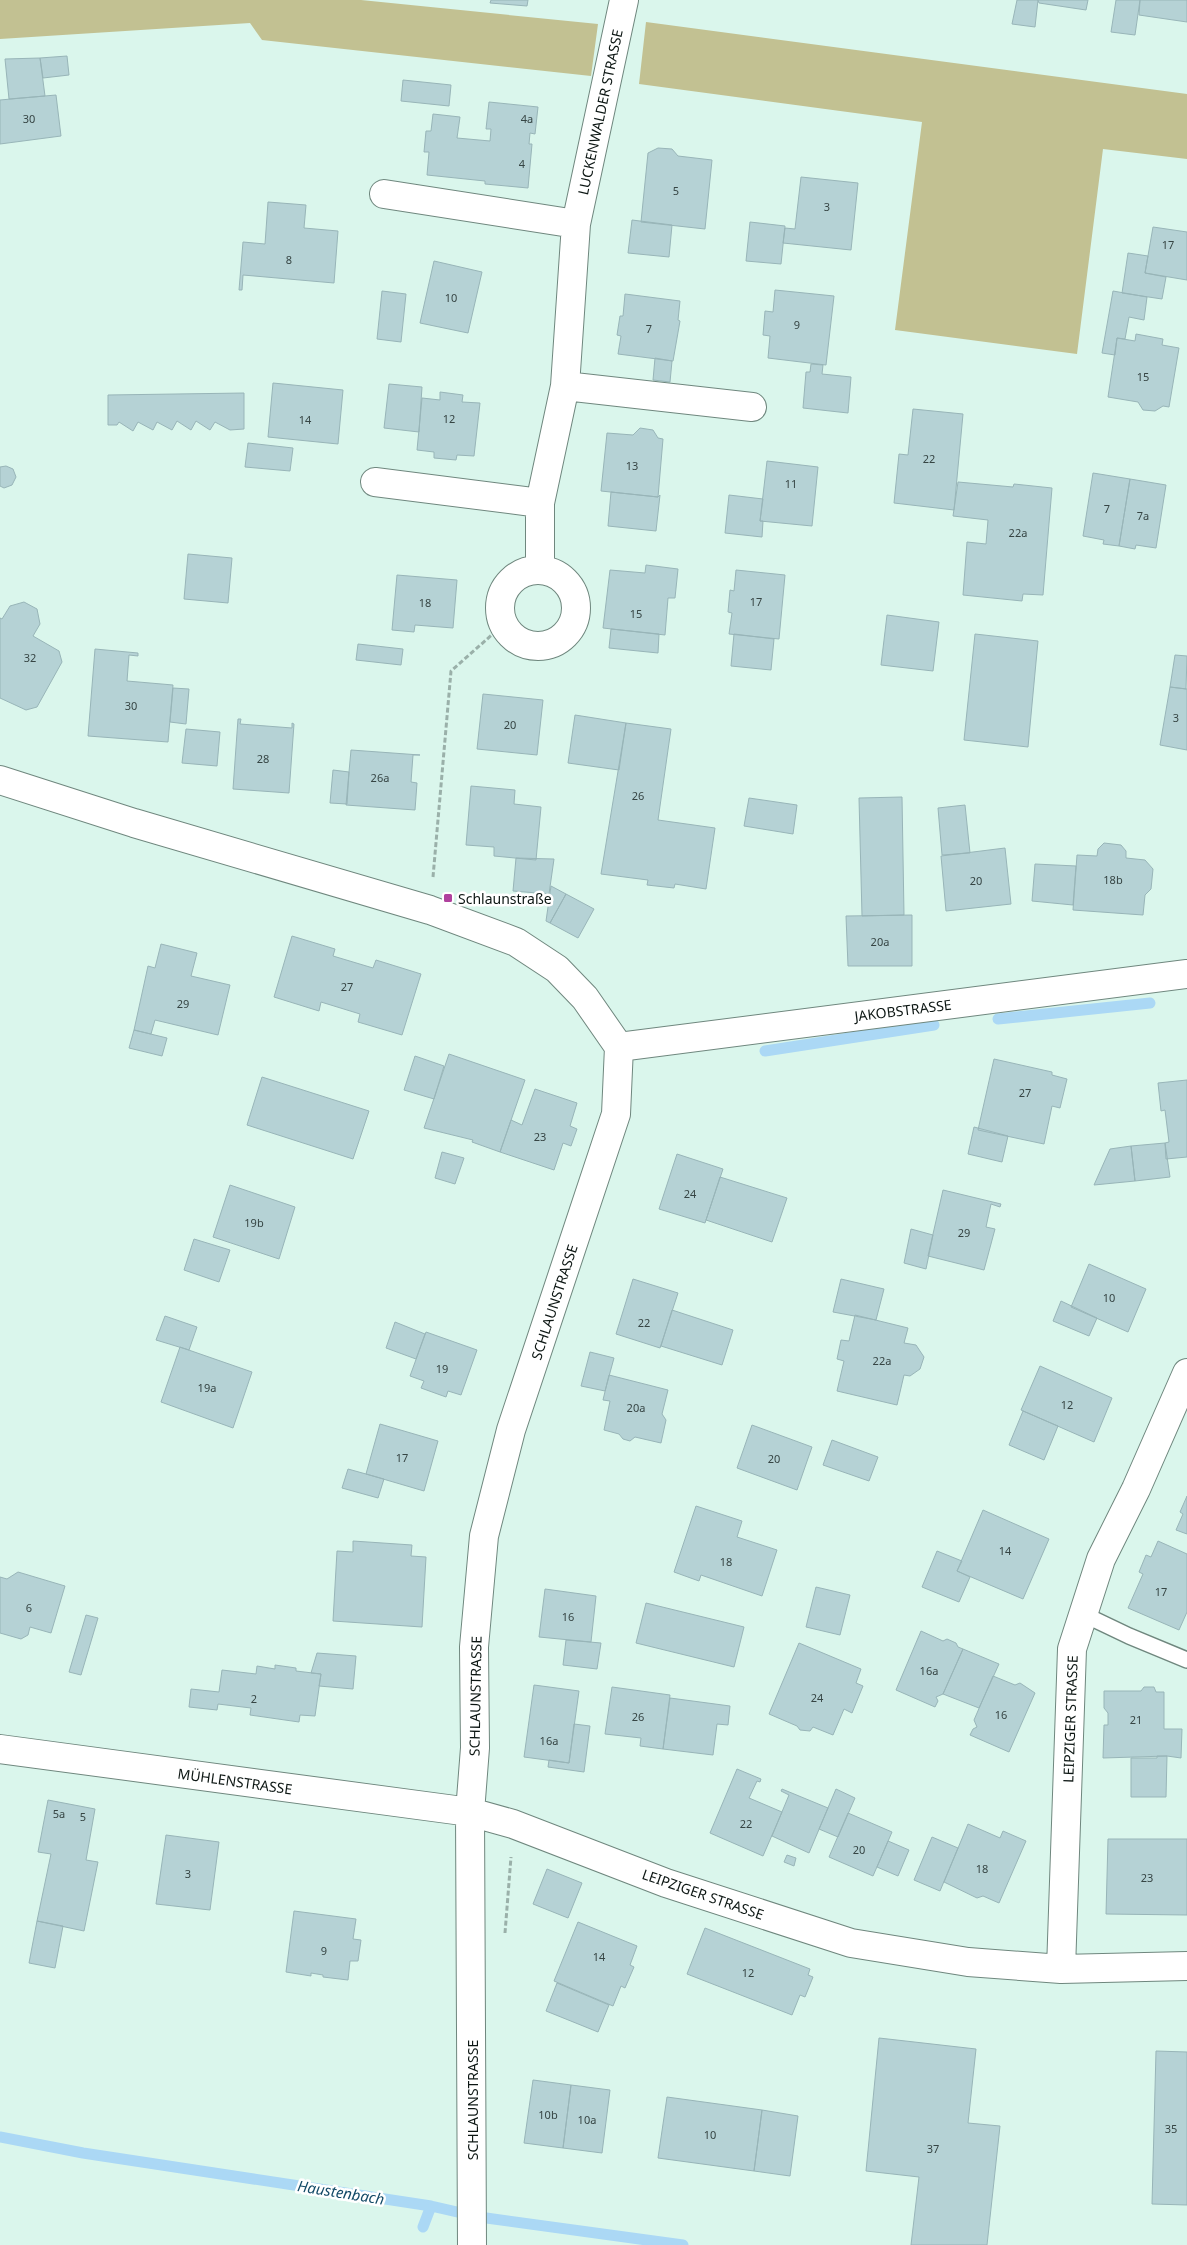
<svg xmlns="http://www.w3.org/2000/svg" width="1187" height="2245" viewBox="0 0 1187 2245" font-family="'Noto Sans',sans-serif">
<rect width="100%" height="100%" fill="#daf6ec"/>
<path fill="#c2c192" d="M 0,0 L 361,0 L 598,24 L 591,76 L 262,40 L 250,23 L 0,39 Z
M 646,22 L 1187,94 L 1187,159 L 1103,149 L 1077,354 L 895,330 L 922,122 L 639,84 Z"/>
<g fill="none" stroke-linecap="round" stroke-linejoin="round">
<path stroke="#abd8f5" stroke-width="11" d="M 998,1019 L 1150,1003
M 765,1051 L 934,1025
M 0,2137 L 83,2153 L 431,2206 L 479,2217 L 683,2245
M 423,2227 L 431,2206"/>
</g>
<path fill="#b5d2d5" stroke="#98b5b8" d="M 491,0 L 528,0 L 527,6 L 490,3 Z
M 1017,0 L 1038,0 L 1035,27 L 1012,24 Z
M 1038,0 L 1088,0 L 1086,10 L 1039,3 Z
M 1116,0 L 1140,0 L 1135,35 L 1111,32 Z
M 1140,0 L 1187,0 L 1187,22 L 1139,15 Z
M 67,56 L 69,75 L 43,78 L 40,58 Z
M 40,58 L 45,96 L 9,99 L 5,59 Z
M 403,80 L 451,85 L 449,106 L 401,101 Z
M 56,95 L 61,136 L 0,144 L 0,100 Z
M 489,102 L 538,107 L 535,134 L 530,133 L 529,144 L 532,144 L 528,188 L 485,184 L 485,181 L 427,175 L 429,152 L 424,152 L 426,131 L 431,131 L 433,114 L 460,117 L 457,138 L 490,141 L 491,129 L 486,129 Z
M 658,148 L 672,149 L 678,156 L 712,160 L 705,229 L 641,222 L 648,153 Z
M 801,177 L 858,183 L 851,250 L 783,243 L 785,228 L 795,229 Z
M 268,202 L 306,205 L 304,228 L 338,231 L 334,283 L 243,275 L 242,290 L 239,290 L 243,242 L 265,244 Z
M 632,220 L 672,225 L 669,257 L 628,253 Z
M 750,222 L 785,226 L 781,264 L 746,261 Z
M 1153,227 L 1187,232 L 1187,280 L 1145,273 Z
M 1128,253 L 1148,256 L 1145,273 L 1166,277 L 1162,299 L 1122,293 Z
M 434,261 L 482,272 L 468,333 L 420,323 Z
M 775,290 L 834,296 L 826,365 L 768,358 L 770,336 L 763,335 L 765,311 L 773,312 Z
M 382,291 L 406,294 L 401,342 L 377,339 Z
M 1113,291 L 1147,297 L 1144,320 L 1129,317 L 1125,339 L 1117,338 L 1115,355 L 1102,353 Z
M 625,294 L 680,301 L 678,320 L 680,321 L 673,361 L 618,354 L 621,336 L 617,335 L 620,316 L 623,316 Z
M 1136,334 L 1163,339 L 1162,345 L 1179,348 L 1169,407 L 1163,406 L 1155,411 L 1143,410 L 1138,402 L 1108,397 L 1117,338 L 1135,341 Z
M 655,358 L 672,361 L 670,382 L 653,380 Z
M 811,364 L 823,365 L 822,374 L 851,377 L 848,413 L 803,408 L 806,372 L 810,372 Z
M 273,383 L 343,390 L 338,444 L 268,437 Z
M 389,384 L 422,387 L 419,432 L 384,428 Z
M 440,392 L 463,395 L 462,402 L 480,403 L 474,456 L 457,455 L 456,460 L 434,458 L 434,452 L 417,450 L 422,398 L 440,400 Z
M 244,393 L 244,429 L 230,430 L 215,422 L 210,430 L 196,421 L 191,430 L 177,421 L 172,430 L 157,422 L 153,430 L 138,422 L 133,431 L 119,422 L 117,425 L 108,425 L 108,395 Z
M 913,409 L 963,414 L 954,510 L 894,503 L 899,454 L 908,455 Z
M 640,428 L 653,430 L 658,438 L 663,439 L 658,497 L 601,491 L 607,433 L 633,435 Z
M 248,443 L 293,448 L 290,471 L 245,467 Z
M 767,461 L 818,467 L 812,526 L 760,521 Z
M 6,466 L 13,469 L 16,477 L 12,485 L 4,488 L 0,486 L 0,467 Z
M 1093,473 L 1130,479 L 1119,546 L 1103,544 L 1104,540 L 1083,536 Z
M 1130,479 L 1166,485 L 1156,548 L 1136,545 L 1135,549 L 1119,546 Z
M 958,482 L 1013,487 L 1014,484 L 1052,488 L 1043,595 L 1023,594 L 1022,601 L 963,595 L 967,542 L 986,544 L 988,520 L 953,516 Z
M 611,492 L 658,497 L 660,495 L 656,531 L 608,526 Z
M 729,495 L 763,499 L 760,521 L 763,521 L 762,537 L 725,533 Z
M 188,554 L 232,558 L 228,603 L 184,599 Z
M 646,565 L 678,569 L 675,598 L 668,598 L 665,635 L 603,628 L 610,570 L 645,573 Z
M 736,570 L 785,575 L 779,639 L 729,634 L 732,613 L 728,612 L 730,590 L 734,591 Z
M 397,575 L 457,580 L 453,628 L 415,625 L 414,632 L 392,630 Z
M 24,602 L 37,609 L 40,624 L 33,636 L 59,651 L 62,662 L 37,707 L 26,710 L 0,698 L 0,618 L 2,619 L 10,606 Z
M 887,615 L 939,622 L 933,671 L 881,665 Z
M 611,629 L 659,634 L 658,653 L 609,648 Z
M 734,634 L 774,639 L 771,670 L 731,666 Z
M 975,634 L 1038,641 L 1028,747 L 964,740 Z
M 358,644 L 403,649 L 401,665 L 356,660 Z
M 95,649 L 138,653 L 138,656 L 129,655 L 127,681 L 173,685 L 168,742 L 88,736 Z
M 1175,655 L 1187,656 L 1186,689 L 1170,687 Z
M 1170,687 L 1187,689 L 1187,750 L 1160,745 Z
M 173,688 L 189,689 L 186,724 L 170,722 Z
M 483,694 L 543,700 L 537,755 L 477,749 Z
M 575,715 L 626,723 L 619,770 L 568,763 Z
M 238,719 L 241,719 L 240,724 L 292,728 L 292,723 L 294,724 L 289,793 L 233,789 Z
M 626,723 L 671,729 L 658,820 L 715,828 L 706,889 L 675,884 L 674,888 L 647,885 L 648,880 L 601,874 Z
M 186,729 L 220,732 L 217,766 L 182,763 Z
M 351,750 L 420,755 L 413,755 L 411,782 L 417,783 L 415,810 L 346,805 Z
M 333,770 L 349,772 L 347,804 L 330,803 Z
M 471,786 L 515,790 L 514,804 L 541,807 L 536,860 L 494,856 L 494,847 L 466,845 Z
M 902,797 L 904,915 L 862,916 L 859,798 Z
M 749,798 L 797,805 L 793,834 L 744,826 Z
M 965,805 L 970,853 L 942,855 L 938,808 Z
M 1104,843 L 1121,845 L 1126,851 L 1126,858 L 1145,860 L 1153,869 L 1151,889 L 1145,895 L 1143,915 L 1073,910 L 1077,855 L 1097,856 L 1098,849 Z
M 1005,848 L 1011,904 L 946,911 L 941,856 Z
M 516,858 L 554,859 L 549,894 L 513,891 Z
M 1035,864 L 1076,866 L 1073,905 L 1032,901 Z
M 551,886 L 566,894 L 550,923 L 546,921 Z
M 566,894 L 594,909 L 578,938 L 550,923 Z
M 912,915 L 912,966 L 848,966 L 846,916 Z
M 292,936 L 335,949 L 333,956 L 373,968 L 376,960 L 421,974 L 402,1035 L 358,1022 L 360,1014 L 321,1002 L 319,1011 L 274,997 Z
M 161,944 L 197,953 L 191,976 L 230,985 L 218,1035 L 155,1020 L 151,1034 L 134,1030 L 148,966 L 155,968 Z
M 134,1030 L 167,1038 L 162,1056 L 129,1048 Z
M 449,1054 L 525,1080 L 500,1152 L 472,1142 L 473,1140 L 424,1128 Z
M 415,1056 L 444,1066 L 434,1099 L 404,1090 Z
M 994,1059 L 1052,1072 L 1052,1075 L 1067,1079 L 1060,1108 L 1052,1106 L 1044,1144 L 978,1130 Z
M 262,1077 L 369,1111 L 353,1159 L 247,1125 Z
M 1187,1080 L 1187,1157 L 1166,1159 L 1165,1143 L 1169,1142 L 1165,1110 L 1161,1111 L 1158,1083 Z
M 535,1089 L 577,1103 L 570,1126 L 577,1129 L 571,1146 L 563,1143 L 554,1170 L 500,1152 L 511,1120 L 522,1125 Z
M 974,1127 L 1008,1136 L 1002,1162 L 968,1154 Z
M 1165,1143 L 1170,1177 L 1135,1181 L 1131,1146 Z
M 1131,1146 L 1135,1181 L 1094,1185 L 1110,1149 Z
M 442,1152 L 464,1158 L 455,1184 L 435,1178 Z
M 677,1154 L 723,1169 L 705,1223 L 659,1209 Z
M 720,1177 L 787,1198 L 772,1242 L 706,1220 Z
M 230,1185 L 295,1207 L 279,1259 L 213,1237 Z
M 943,1190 L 1001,1204 L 1000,1207 L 991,1204 L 986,1227 L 995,1229 L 984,1270 L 928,1256 Z
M 911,1229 L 933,1235 L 926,1269 L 904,1263 Z
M 194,1239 L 230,1250 L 219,1282 L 184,1270 Z
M 1089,1264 L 1146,1289 L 1128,1332 L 1071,1307 Z
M 633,1279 L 678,1293 L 660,1348 L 616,1334 Z
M 841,1279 L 884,1289 L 876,1320 L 833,1312 Z
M 1061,1301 L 1097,1318 L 1089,1336 L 1053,1321 Z
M 672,1310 L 733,1330 L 722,1365 L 661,1346 Z
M 855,1315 L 908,1328 L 904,1343 L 916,1345 L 924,1357 L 920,1369 L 910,1376 L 904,1375 L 897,1405 L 837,1391 L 844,1361 L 837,1359 L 841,1340 L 849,1341 Z
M 165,1316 L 197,1327 L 189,1350 L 156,1340 Z
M 395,1322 L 425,1334 L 416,1359 L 386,1348 Z
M 426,1332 L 477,1350 L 461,1395 L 448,1391 L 446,1397 L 421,1388 L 424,1381 L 410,1376 Z
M 180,1347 L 252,1372 L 233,1428 L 161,1402 Z
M 590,1352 L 614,1358 L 605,1391 L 581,1386 Z
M 1040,1366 L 1112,1398 L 1094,1442 L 1021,1410 Z
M 609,1375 L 668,1390 L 662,1414 L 666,1420 L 661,1443 L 635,1437 L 630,1441 L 623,1439 L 619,1434 L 604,1430 L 610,1401 L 603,1400 Z
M 1023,1411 L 1058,1426 L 1044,1460 L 1009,1445 Z
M 380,1424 L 438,1441 L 424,1491 L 366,1474 Z
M 752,1425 L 812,1447 L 797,1490 L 737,1468 Z
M 832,1440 L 878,1457 L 869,1481 L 823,1465 Z
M 348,1469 L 384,1479 L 378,1498 L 342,1488 Z
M 1187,1496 L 1187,1534 L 1176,1530 L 1183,1514 L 1180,1512 Z
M 696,1506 L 742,1521 L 737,1537 L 777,1550 L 762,1596 L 701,1575 L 699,1581 L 674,1572 Z
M 983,1510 L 1049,1539 L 1023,1599 L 957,1571 Z
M 353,1541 L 412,1545 L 411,1556 L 426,1557 L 422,1627 L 333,1621 L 337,1551 L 353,1552 Z
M 1158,1541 L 1187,1554 L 1187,1612 L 1179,1630 L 1128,1608 L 1143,1574 L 1139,1572 L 1146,1555 L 1151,1557 Z
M 937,1551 L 962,1561 L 957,1571 L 970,1577 L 959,1602 L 922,1587 Z
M 18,1572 L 65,1586 L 51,1633 L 30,1627 L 28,1635 L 21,1639 L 0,1633 L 0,1577 L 7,1579 Z
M 816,1587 L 850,1595 L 840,1635 L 806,1627 Z
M 545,1589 L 596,1596 L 591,1642 L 539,1637 Z
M 646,1603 L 744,1627 L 734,1667 L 636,1643 Z
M 86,1615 L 98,1618 L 81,1675 L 69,1672 Z
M 921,1631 L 943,1641 L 947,1639 L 956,1643 L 958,1647 L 963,1649 L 943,1694 L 936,1697 L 938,1701 L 935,1707 L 896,1690 Z
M 566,1640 L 601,1643 L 597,1669 L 563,1665 Z
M 799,1643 L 861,1669 L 856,1683 L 863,1686 L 852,1713 L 844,1709 L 833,1735 L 813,1727 L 810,1731 L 800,1730 L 797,1726 L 769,1714 Z
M 963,1649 L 999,1664 L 979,1708 L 943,1694 Z
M 317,1653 L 356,1656 L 353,1689 L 319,1686 L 321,1674 L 311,1673 Z
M 275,1665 L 296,1668 L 296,1671 L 321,1674 L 315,1716 L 300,1715 L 299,1722 L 250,1715 L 251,1708 L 218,1704 L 217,1710 L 189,1707 L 191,1689 L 219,1692 L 222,1670 L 256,1674 L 257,1666 L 275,1669 Z
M 993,1676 L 1015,1685 L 1020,1683 L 1035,1693 L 1009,1752 L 970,1735 L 973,1729 L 977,1727 L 974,1720 Z
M 534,1685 L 579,1691 L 569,1763 L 524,1757 Z
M 612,1687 L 670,1695 L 663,1749 L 640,1746 L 641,1738 L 605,1734 Z
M 1144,1687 L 1154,1687 L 1156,1692 L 1164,1692 L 1164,1729 L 1182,1729 L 1181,1758 L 1167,1756 L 1103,1758 L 1104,1725 L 1108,1725 L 1108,1713 L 1104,1708 L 1104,1691 L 1141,1691 Z
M 670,1698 L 730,1706 L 728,1725 L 717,1724 L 713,1755 L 663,1749 Z
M 574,1724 L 590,1726 L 584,1772 L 548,1767 L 549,1760 L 569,1763 Z
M 1157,1756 L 1167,1756 L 1166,1797 L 1131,1797 L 1131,1758 L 1157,1758 Z
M 737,1769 L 761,1779 L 760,1782 L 757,1781 L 749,1798 L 782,1812 L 763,1856 L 710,1833 Z
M 782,1789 L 828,1808 L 809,1853 L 772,1836 L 789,1795 L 781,1791 Z
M 836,1789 L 855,1798 L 838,1837 L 819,1829 Z
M 48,1800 L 95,1809 L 86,1860 L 98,1862 L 84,1931 L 37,1921 L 51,1854 L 38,1852 Z
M 848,1813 L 892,1832 L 873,1876 L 829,1857 Z
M 968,1824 L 1000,1838 L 1003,1831 L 1026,1841 L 999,1903 L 983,1896 L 977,1898 L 944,1882 Z
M 166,1835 L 219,1842 L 210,1910 L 156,1904 Z
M 932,1837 L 958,1848 L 940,1891 L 914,1880 Z
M 1108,1839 L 1187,1839 L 1187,1915 L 1106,1914 Z
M 888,1841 L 909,1850 L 898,1876 L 877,1867 Z
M 787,1855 L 796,1858 L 794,1866 L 784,1862 Z
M 547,1869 L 582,1883 L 568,1918 L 533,1904 Z
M 294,1911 L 356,1919 L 353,1939 L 361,1940 L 358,1961 L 350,1961 L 348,1980 L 323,1977 L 323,1975 L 311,1973 L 311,1976 L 286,1972 Z
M 37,1921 L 63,1926 L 55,1968 L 29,1963 Z
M 578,1922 L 637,1946 L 630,1965 L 634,1967 L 625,1988 L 621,1986 L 613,2006 L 554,1981 Z
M 705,1928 L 810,1969 L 808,1975 L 813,1977 L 805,1997 L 800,1995 L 792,2015 L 687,1974 Z
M 557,1983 L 609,2005 L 598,2032 L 546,2011 Z
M 879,2038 L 976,2049 L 968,2123 L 1000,2126 L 987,2245 L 911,2245 L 919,2177 L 866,2171 Z
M 1156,2051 L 1187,2052 L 1187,2205 L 1152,2204 Z
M 533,2080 L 571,2085 L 563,2148 L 524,2143 Z
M 571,2085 L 610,2090 L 602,2153 L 563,2148 Z
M 667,2097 L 762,2110 L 754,2171 L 658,2158 Z
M 762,2110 L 798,2116 L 790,2176 L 754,2171 Z"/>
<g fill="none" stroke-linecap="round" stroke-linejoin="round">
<g stroke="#6f877e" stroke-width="18">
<path id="service" d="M 1085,1615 L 1129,1636 L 1187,1660"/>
</g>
<g stroke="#6f877e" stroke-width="30">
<path id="minor" d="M 384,194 L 576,224
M 565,386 L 752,407
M 375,482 L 540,503
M 540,570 L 540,503 L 565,386 L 576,224 L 624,0
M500 608a38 38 0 1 1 76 0a38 38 0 1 1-76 0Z
M 0,780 L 134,823 L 430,910 L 516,942 L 557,969 L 585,998 L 619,1047 L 616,1114 L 511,1430 L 484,1536 L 474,1647 L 475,1748 L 470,1812 L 472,2245
M 619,1047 L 1187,974
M 0,1749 L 470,1812 L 513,1824 L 666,1883 L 851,1943 L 968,1962 L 1061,1969 L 1187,1966
M 1061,1969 L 1072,1649 L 1101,1559 L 1136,1489 L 1187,1373"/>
</g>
<path stroke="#9ab0a9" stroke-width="3" stroke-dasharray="5 2.5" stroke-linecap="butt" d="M 433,877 L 451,671 L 503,625
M 505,1933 L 511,1857"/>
<use href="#service" stroke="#fff" stroke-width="15"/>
<use href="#minor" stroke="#fff" stroke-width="28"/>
</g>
<rect fill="#b0419e" stroke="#fff" stroke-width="2" x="443" y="893" width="10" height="10" rx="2.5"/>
<g text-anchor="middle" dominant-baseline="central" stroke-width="5" stroke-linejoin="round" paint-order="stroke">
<g font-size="11" fill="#364544">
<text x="29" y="118">30</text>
<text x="527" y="118">4a</text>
<text x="522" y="163">4</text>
<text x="676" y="190">5</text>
<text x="827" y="206">3</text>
<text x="1168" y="244">17</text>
<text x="289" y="259">8</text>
<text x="451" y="297">10</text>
<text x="797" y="324">9</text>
<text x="649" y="328">7</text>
<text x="1143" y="376">15</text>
<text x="449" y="418">12</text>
<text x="305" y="419">14</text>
<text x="929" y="458">22</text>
<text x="632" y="465">13</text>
<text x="791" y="483">11</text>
<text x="1107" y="508">7</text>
<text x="1143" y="515">7a</text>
<text x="1018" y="532">22a</text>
<text x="756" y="601">17</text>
<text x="425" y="602">18</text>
<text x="636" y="613">15</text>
<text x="30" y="657">32</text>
<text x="131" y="705">30</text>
<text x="1176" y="717">3</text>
<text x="510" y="724">20</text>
<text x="263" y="758">28</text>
<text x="380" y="777">26a</text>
<text x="638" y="795">26</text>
<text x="1113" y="879">18b</text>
<text x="976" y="880">20</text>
<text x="880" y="941">20a</text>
<text x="347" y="986">27</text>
<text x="183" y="1003">29</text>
<text x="1025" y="1092">27</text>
<text x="540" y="1136">23</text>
<text x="690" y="1193">24</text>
<text x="254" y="1222">19b</text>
<text x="964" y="1232">29</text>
<text x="1109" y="1297">10</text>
<text x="644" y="1322">22</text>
<text x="882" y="1360">22a</text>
<text x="442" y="1368">19</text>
<text x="207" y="1387">19a</text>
<text x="1067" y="1404">12</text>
<text x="636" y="1407">20a</text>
<text x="402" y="1457">17</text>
<text x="774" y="1458">20</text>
<text x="1005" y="1550">14</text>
<text x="726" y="1561">18</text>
<text x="1161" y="1591">17</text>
<text x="29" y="1607">6</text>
<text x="568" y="1616">16</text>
<text x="929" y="1670">16a</text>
<text x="817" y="1697">24</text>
<text x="254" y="1698">2</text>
<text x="1001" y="1714">16</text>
<text x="638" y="1716">26</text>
<text x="1136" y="1719">21</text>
<text x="549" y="1740">16a</text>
<text x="59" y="1813">5a</text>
<text x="83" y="1816">5</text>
<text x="746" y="1823">22</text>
<text x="859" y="1849">20</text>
<text x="982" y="1868">18</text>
<text x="188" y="1873">3</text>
<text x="1147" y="1877">23</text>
<text x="324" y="1950">9</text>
<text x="599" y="1956">14</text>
<text x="748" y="1972">12</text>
<text x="548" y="2114">10b</text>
<text x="587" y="2119">10a</text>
<text x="1171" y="2128">35</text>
<text x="710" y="2134">10</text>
<text x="933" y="2148">37</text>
</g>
<g font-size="14" fill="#0c1613" stroke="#fff">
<text transform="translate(600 112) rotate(-78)">LUCKENWALDER STRASSE</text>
<text transform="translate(903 1010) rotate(-7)">JAKOBSTRASSE</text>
<text transform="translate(554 1302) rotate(-72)">SCHLAUNSTRASSE</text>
<text transform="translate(475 1696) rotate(-89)">SCHLAUNSTRASSE</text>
<text transform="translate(1070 1719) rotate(-88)">LEIPZIGER STRASSE</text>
<text transform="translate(235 1781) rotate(8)">MÜHLENSTRASSE</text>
<text transform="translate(703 1894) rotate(19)">LEIPZIGER STRASSE</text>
<text transform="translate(472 2100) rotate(-90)">SCHLAUNSTRASSE</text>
</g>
<g font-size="14" fill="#0c1613" stroke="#fff" text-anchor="start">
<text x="458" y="898">Schlaunstraße</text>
</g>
<g font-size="15" font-style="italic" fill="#134a67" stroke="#fff">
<text transform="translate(341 2192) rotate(9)">Haustenbach</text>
</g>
</g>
</svg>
